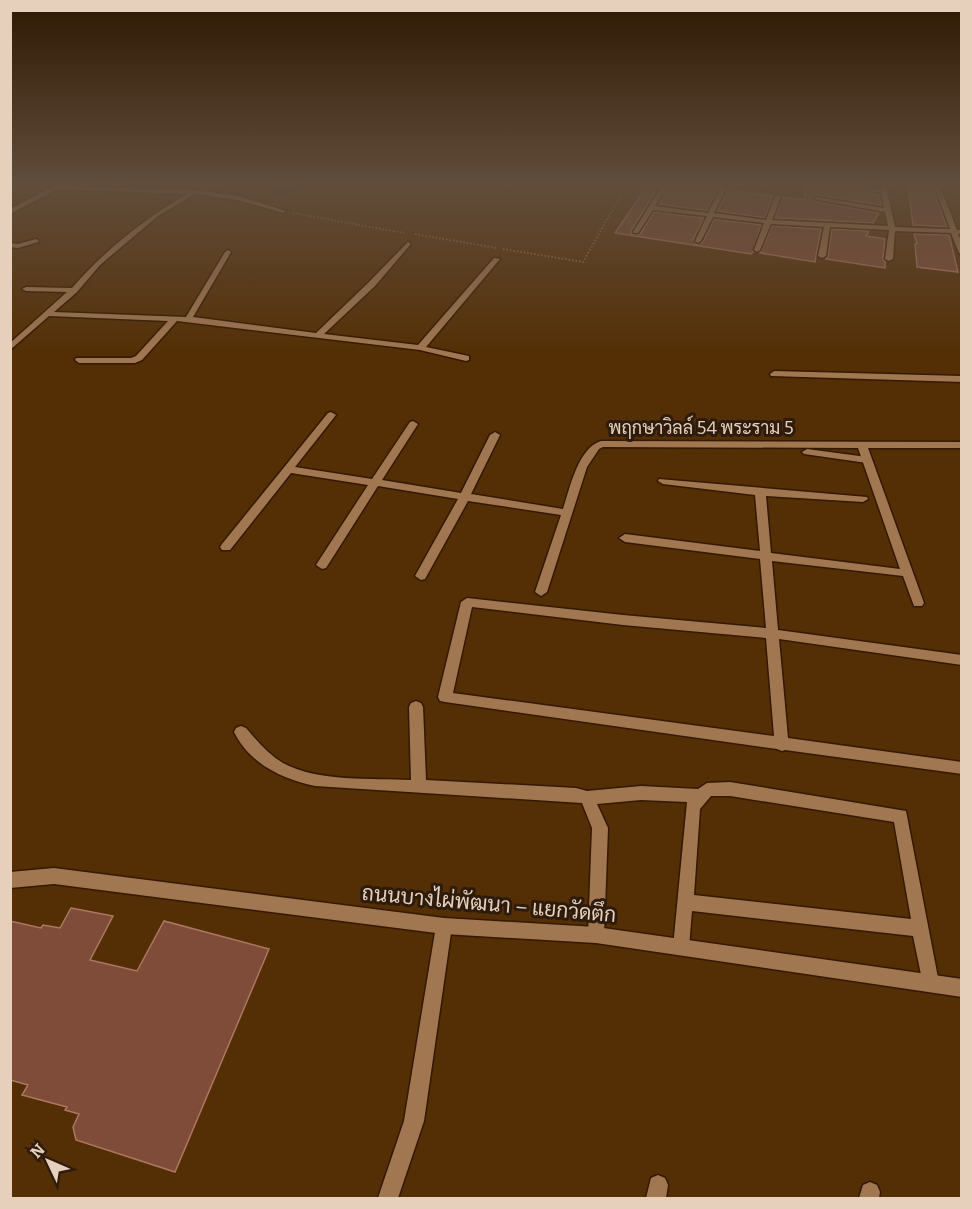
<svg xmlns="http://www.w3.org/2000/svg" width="972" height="1209" viewBox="0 0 972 1209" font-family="Bitter,Sarabun,serif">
<rect width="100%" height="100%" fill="#542f05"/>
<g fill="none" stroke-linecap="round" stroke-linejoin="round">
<path fill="#08273d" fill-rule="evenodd" d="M 275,186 L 297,186 C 291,194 285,195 276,193 L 273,189 Z"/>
</g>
<path fill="#7e4c38" stroke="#ad7862" stroke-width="1.5" d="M 647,186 L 659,186 L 631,231 L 632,235 L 640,234 L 654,212 L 704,218 L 693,240 L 697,245 L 703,242 L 714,219 L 761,225 L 753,252 L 751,254 L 615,233 Z
M 670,186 L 710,186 L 719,187 L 707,211 L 659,204 Z
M 806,186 L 849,186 L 879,195 L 881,205 L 816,195 L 811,199 L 813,201 L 879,213 L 873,223 L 775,218 L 783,197 L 804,200 Z
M 908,186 L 932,186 L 947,227 L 913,225 Z
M 728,190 L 773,196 L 765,218 L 717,211 Z
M 772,226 L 821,229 L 815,262 L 760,253 Z
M 832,229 L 869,231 L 866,236 L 885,239 L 883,259 L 885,262 L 885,268 L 826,259 L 828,256 Z
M 914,234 L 949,235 L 958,272 L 917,267 L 915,244 L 917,244 Z
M 71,908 L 113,916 L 90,960 L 137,971 L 164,921 L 269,949 L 175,1172 L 76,1140 L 73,1127 L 79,1114 L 65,1110 L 67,1107 L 22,1095 L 28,1085 L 10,1080 L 10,921 L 41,928 L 43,925 L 60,928 Z"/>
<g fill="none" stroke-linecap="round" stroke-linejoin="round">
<g stroke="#341900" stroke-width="3">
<path id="service" d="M 807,449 L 867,457 L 872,460 L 867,463 L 804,454 L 802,452 Z
M 416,701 L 421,703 L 423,707 L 426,780 L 576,788 L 587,791 L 641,786 L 698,789 L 707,783 L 730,782 L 906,811 L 939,983 L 936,989 L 930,992 L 924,989 L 913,936 L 692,911 L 689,947 L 687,953 L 681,955 L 675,953 L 673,947 L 687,802 L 641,800 L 597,804 L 608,828 L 604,935 L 602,941 L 596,943 L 590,941 L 588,935 L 592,828 L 582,803 L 315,786 C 282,779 250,764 234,732 L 236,728 L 241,726 L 246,728 C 257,741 268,754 283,763 C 317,782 373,778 411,780 L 409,707 L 411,703 ZM 711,796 L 730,796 L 894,822 L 911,919 L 694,895 L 700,809 Z"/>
</g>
<g stroke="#341900" stroke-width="3">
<path id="minor" d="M 54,186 L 194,190 L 239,196 L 286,211 L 283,213 L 238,200 L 195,194 L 158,216 L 100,265 L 77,292 L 54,312 L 186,317 L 225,252 L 228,250 L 231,252 L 193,317 L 316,333 L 369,282 L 408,242 L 410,243 L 410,245 L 375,286 L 324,334 L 418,345 L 494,258 L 500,259 L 426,347 L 469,356 L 469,360 L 466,361 L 420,350 L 177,321 L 142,360 L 135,363 L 79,363 L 75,360 L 76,358 L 131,358 L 136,356 L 168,321 L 49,316 L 10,350 L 10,343 L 67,292 L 26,291 L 22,289 L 26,287 L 72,288 C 105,250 144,219 187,194 L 58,189 L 10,214 L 10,209 Z
M 662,186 L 668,186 L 655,206 L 708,213 L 720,189 L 723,187 L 726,189 L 714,213 L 766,220 L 775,197 L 778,195 L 781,197 L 772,220 L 888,226 L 885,212 L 813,199 L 816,197 L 884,208 L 881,193 L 851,186 L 881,190 L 880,186 L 886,186 L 895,227 L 950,229 L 934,186 L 940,186 L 957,230 L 962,230 L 962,234 L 958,234 L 962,243 L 962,255 L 959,253 L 951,233 L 895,231 L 893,259 L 889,261 L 885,259 L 889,230 L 830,227 L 826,256 L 822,258 L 818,256 L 824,227 L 771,224 L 760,250 L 757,252 L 754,250 L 764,223 L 713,217 L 701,241 L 698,243 L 695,241 L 707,216 L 653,210 L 638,233 L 634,233 L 633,232 Z
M 36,239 L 39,241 L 38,242 L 18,248 L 10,247 L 10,243 L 18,244 Z
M 774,371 L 962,376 L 962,382 L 771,376 L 770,374 Z
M 331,412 L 336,415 L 295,467 L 372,479 L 410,422 L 413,421 L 418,424 L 382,480 L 461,493 L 490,435 L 495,432 L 500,435 L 471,494 L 563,509 C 570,488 578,448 601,441 L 962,442 L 962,448 L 868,448 L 924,603 L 922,606 L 914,606 L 903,576 L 772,561 L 778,630 L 962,655 L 962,665 L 779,639 L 788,738 L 962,762 L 962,774 L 785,750 L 782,751 L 777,749 L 445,702 L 440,701 L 438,697 L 461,602 L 467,598 L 623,615 L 766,628 L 760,559 L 625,542 L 619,538 L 625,534 L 760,551 L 755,495 L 663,484 L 658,481 L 659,479 L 867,497 L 868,499 L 863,502 L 766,496 L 771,553 L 900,569 L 858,448 L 603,447 L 599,449 L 587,467 L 547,592 L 541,596 L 535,592 L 561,515 L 468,501 L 425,579 L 421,580 L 415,576 L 458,499 L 378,486 L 326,568 L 322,569 L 316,565 L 368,485 L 291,473 L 230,550 L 222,550 L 220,547 L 222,544 L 328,413 ZM 472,607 L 623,625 L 766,638 L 774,736 L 453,693 Z
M 444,918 L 450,920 L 452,926 L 424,1121 L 398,1198 L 378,1198 L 404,1121 L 436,926 L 438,920 Z
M 658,1175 L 665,1178 L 668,1185 L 666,1198 L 646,1198 L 651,1178 Z
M 870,1182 L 877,1185 L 880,1192 L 879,1198 L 859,1198 L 863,1185 Z"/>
</g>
<g stroke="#341900" stroke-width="3">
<path id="tertiary" d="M 54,868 L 444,918 L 596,927 L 962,979 L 962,997 L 596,943 L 444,934 L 54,884 L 10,888 L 10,872 Z"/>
</g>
<path stroke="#8f6f4e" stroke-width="2" stroke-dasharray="1.5 2" stroke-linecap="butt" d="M 293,213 L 404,233
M 415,234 L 496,248
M 503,249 L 583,262 L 626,186"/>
<use href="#service" fill="#a17751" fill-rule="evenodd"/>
<use href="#minor" fill="#a17751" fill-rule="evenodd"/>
<use href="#tertiary" fill="#a17751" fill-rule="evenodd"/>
</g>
<linearGradient id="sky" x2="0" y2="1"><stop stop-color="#2e1a03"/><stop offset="0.52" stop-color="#614d3b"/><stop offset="1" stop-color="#614d3b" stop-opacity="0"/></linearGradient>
<rect width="972" height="355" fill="url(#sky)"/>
<g text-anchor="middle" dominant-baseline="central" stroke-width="6" stroke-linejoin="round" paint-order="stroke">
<g font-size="18" fill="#e6cfbb" stroke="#2d1c0d">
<text x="701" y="428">พฤกษาวิลล์ 54 พระราม 5</text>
</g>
<g font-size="21" fill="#e6cfbb" stroke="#2d1c0d">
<text transform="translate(489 904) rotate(5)">ถนนบางไผ่พัฒนา – แยกวัดตึก</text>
</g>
</g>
<rect width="972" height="1209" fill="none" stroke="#e6cfbb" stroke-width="24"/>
<g transform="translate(48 1161) rotate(314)" stroke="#2d1c0d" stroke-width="4.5" paint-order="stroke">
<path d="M0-4.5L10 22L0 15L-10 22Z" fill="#e6cfbb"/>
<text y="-9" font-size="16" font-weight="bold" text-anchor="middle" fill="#e6cfbb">N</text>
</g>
</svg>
